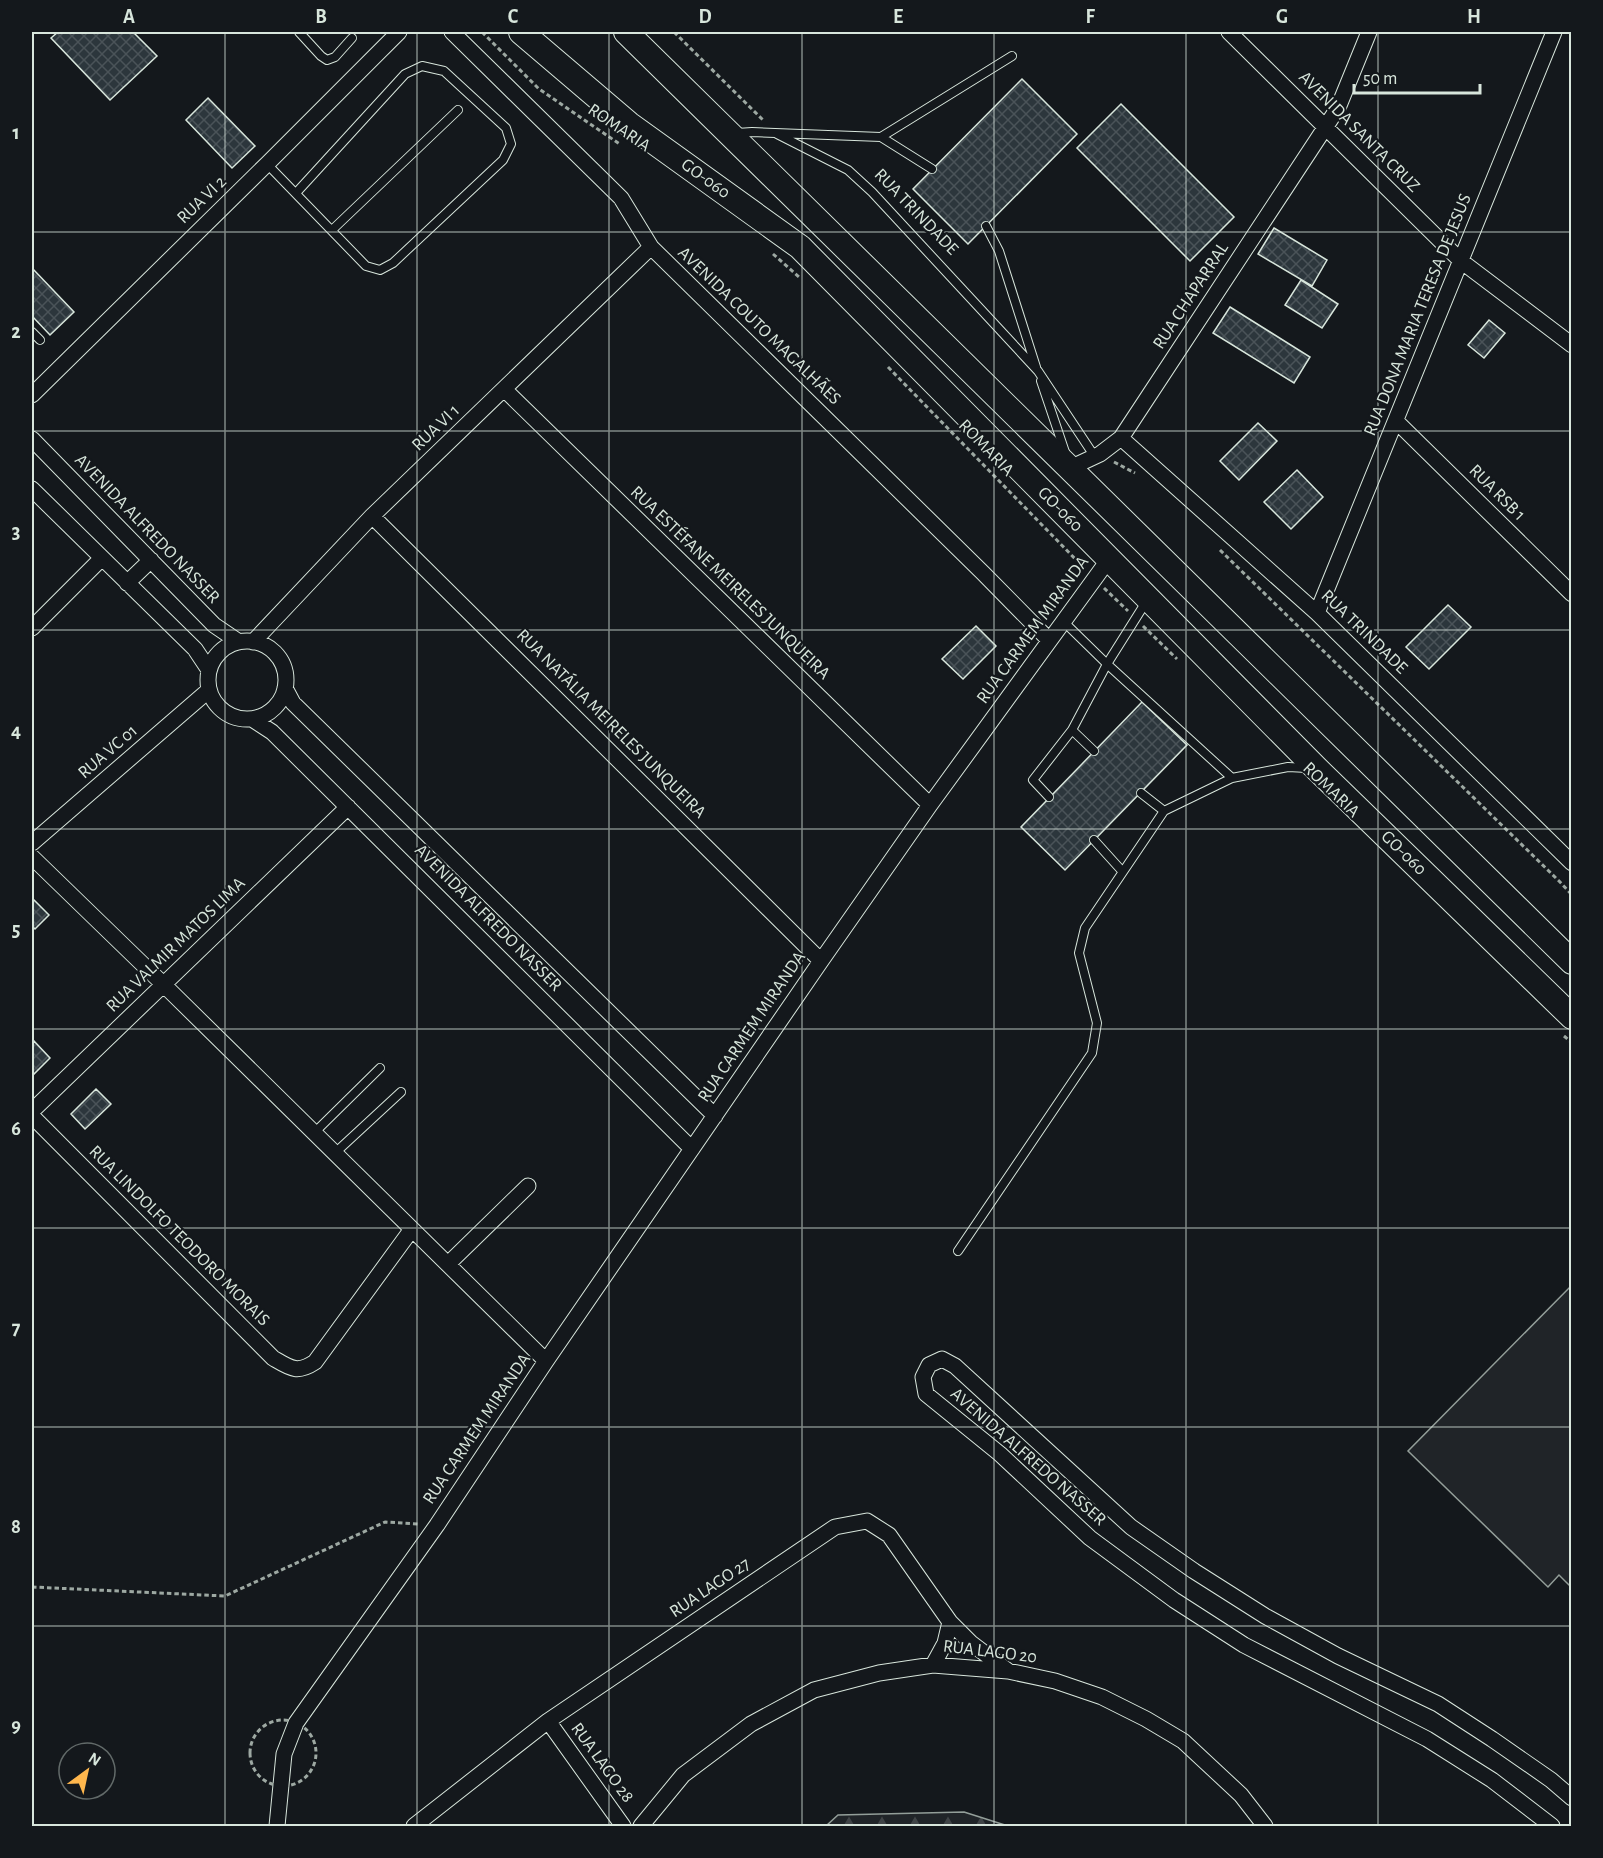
<svg xmlns="http://www.w3.org/2000/svg" width="1603" height="1858" viewBox="0 0 1603 1858" font-family="'Alegreya Sans',sans-serif">
<defs>
<pattern id="forest-firs" width="22" height="20" patternUnits="userSpaceOnUse" patternTransform="scale(1.5)"><rect width="22" height="20" fill="#202428"/><path d="M5 1l3.5 6h-7zM16 11l3.5 6h-7z" fill="#404447"/></pattern>
<pattern id="building-cross-hatch" width="8" height="8" patternUnits="userSpaceOnUse" patternTransform="scale(1.5)"><rect width="8" height="8" fill="#2c363c"/><path d="M0 0l8 8M0 8l8-8" fill="none" stroke="#4a5358"/></pattern>
</defs>
<rect width="100%" height="100%" fill="#14181c"/>
<path fill="#202428" stroke="#939e99" stroke-width="1.5" d="M 1571,1286 L 1571,1587 L 1559,1575 L 1548,1587 L 1408,1451 Z"/>
<path fill="url(#forest-firs)" stroke="#939e99" stroke-width="1.5" d="M 964,1812 L 1008,1826 L 826,1826 L 838,1815 Z"/>
<path fill="url(#building-cross-hatch)" stroke="#d8e6dc" stroke-width="1.5" d="M 58,32 L 133,32 L 157,56 L 110,100 L 51,38 Z
M 1022,79 L 1077,134 L 968,244 L 913,189 Z
M 208,98 L 255,146 L 232,168 L 186,120 Z
M 1121,104 L 1234,217 L 1190,261 L 1077,148 Z
M 1274,228 L 1327,260 L 1312,286 L 1258,254 Z
M 32,268 L 74,312 L 50,335 L 32,316 Z
M 1301,280 L 1338,304 L 1322,328 L 1285,305 Z
M 1230,307 L 1310,357 L 1294,383 L 1213,333 Z
M 1489,320 L 1505,333 L 1484,358 L 1468,345 Z
M 1258,423 L 1277,441 L 1239,480 L 1220,461 Z
M 1297,470 L 1323,497 L 1291,529 L 1264,502 Z
M 1448,605 L 1471,627 L 1429,669 L 1406,647 Z
M 976,626 L 996,646 L 963,679 L 942,659 Z
M 1142,702 L 1187,745 L 1065,870 L 1021,827 Z
M 32,898 L 49,915 L 35,929 L 32,926 Z
M 34,1041 L 50,1058 L 34,1074 L 32,1071 L 32,1044 Z
M 96,1089 L 111,1104 L 85,1129 L 71,1114 Z"/>
<g fill="none" stroke-linecap="round" stroke-linejoin="round">
<g stroke="#d8e6dc" stroke-width="10">
<path id="lane" d="M 299,32 L 321,56 L 327,60 L 335,57 L 352,38
M 737,133 L 752,132 L 881,137 L 932,169
M 777,134 L 848,170 L 872,192 L 1038,371 L 1095,457
M 881,137 L 1012,56
M 267,164 L 366,266 L 380,270 L 393,263 L 503,160 L 511,144 L 506,128 L 444,71 L 422,66 L 405,74 L 296,193
M 986,226 L 999,251 L 1036,367
M 332,230 L 458,110
M 32,332 L 40,340
M 1041,381 L 1065,452
M 1063,621 L 1107,664 L 1232,778
M 1094,751 L 1072,730 L 1107,664 L 1146,602
M 1141,793 L 1164,811 L 1232,778 L 1288,767 L 1307,768
M 1049,797 L 1033,780 L 1072,730
M 1094,840 L 1122,871
M 314,1133 L 380,1068
M 335,1153 L 401,1092
M 958,1251 L 1092,1053 L 1097,1023 L 1079,953 L 1085,928 L 1164,811"/>
</g>
<g stroke="#d8e6dc" stroke-width="17">
<path id="street" d="M 452,32 L 621,198 L 651,247 L 983,573 L 1049,640
M 1229,32 L 1461,261 L 1572,345
M 504,389 L 930,805
M 32,395 L 267,164 L 399,32
M 1396,421 L 1572,594
M 1121,438 L 1317,613 L 1572,863
M 32,439 L 214,625 L 239,642
M 1070,468 L 1100,454 L 1121,438 L 1338,108 L 1369,32
M 32,489 L 195,649 L 209,670
M 372,516 L 821,961
M 127,583 L 151,560
M 1317,613 L 1554,32
M 32,628 L 102,558
M208 680a39 39 0 1 1 78 0a39 39 0 1 1-78 0Z
M 253,642 L 372,516 L 651,247
M 285,688 L 293,703 L 715,1116
M 252,719 L 272,732 L 692,1149
M 32,843 L 209,690
M 32,857 L 163,984 L 546,1361
M 32,1111 L 348,807
M 32,1116 L 273,1358 C 290,1368 297,1374 315,1362 L 412,1229
M 448,1264 L 528,1186
M 933,1665 L 945,1643 L 950,1622
M 548,1721 L 623,1826
M 277,1826 L 284,1754 L 296,1723 L 437,1525 L 546,1361 L 821,961 L 930,805 L 1109,559
M 414,1826 L 548,1721 L 835,1527 L 867,1521 L 889,1535 L 950,1622 L 971,1643 L 1008,1671
M 641,1826 L 683,1775 L 751,1724 L 814,1690 L 879,1673 L 933,1665 L 1008,1671 L 1055,1681 L 1102,1697 L 1146,1719 L 1183,1741 L 1241,1795 L 1265,1826
M 1552,1826 L 1492,1780 L 1427,1739 L 1244,1645 L 1174,1600 L 1090,1538 L 1000,1454 L 926,1394 L 923,1377 L 929,1365 L 942,1359 L 955,1366 L 1131,1527 L 1194,1571 L 1265,1616 L 1338,1656 L 1438,1704 L 1492,1739 L 1551,1780 L 1572,1798"/>
</g>
<g stroke="#d8e6dc" stroke-width="26">
<g id="primary">
<path id="s1" d="M 521,32 L 629,124 L 800,247 L 1316,768 L 1572,1017"/>
<path d="M 626,32 L 1572,962"/>
</g>
</g>
<path stroke="#9da8a2" stroke-width="3" stroke-dasharray="4.5 3" stroke-linecap="butt" d="M 482,32 L 539,89 L 621,145
M 674,32 L 763,120
M 773,254 L 799,277
M 888,367 L 1085,569
M 1114,462 L 1135,473
M 1220,550 L 1559,881 L 1572,895
M 1104,588 L 1128,611
M 1143,626 L 1177,659
M 1564,1036 L 1572,1043
M 32,1587 L 225,1596 L 385,1522 L 418,1524
M250 1753a33 33 0 1 1 66 0a33 33 0 1 1-66 0Z"/>
<use href="#lane" stroke="#14181c" stroke-width="8"/>
<use href="#street" stroke="#14181c" stroke-width="15"/>
<use href="#primary" stroke="#14181c" stroke-width="24"/>
</g>
<path fill="none" stroke="#d8e6dc" stroke-width="1.5" stroke-opacity="0.55" d="M 225,32 L 225,1826M 417,32 L 417,1826M 609,32 L 609,1826M 802,32 L 802,1826M 994,32 L 994,1826M 1186,32 L 1186,1826M 1378,32 L 1378,1826M 32,232 L 1572,232M 32,431 L 1572,431M 32,630 L 1572,630M 32,829 L 1572,829M 32,1029 L 1572,1029M 32,1228 L 1572,1228M 32,1427 L 1572,1427M 32,1626 L 1572,1626"/>
<g text-anchor="middle" dominant-baseline="central" stroke-width="4.5" stroke-linejoin="round" paint-order="stroke">
<g font-size="18" fill="#d8e6dc" stroke="#14181c">
<text transform="translate(619 128) rotate(34)">ROMARIA</text>
<text transform="translate(1359 132) rotate(45)">AVENIDA SANTA CRUZ</text>
<text stroke="none"><textPath href="#s1" startOffset="236">GO-060</textPath></text>
<text transform="translate(202 200) rotate(-44)">RUA VI 2</text>
<text transform="translate(916 212) rotate(46)">RUA TRINDADE</text>
<text transform="translate(1191 296) rotate(-57)">RUA CHAPARRAL</text>
<text transform="translate(1418 315) rotate(-68)">RUA DONA MARIA TERESA DE JESUS</text>
<text transform="translate(759 326) rotate(44)">AVENIDA COUTO MAGALHÃES</text>
<text transform="translate(436 428) rotate(-44)">RUA VI 1</text>
<text transform="translate(986 448) rotate(46)">ROMARIA</text>
<text transform="translate(1497 493) rotate(45)">RUA RSB 1</text>
<text stroke="none"><textPath href="#s1" startOffset="722">GO-060</textPath></text>
<text transform="translate(147 529) rotate(46)">AVENIDA ALFREDO NASSER</text>
<text transform="translate(730 583) rotate(44)">RUA ESTÉFANE MEIRELES JUNQUEIRA</text>
<text transform="translate(1033 630) rotate(-54)">RUA CARMEM MIRANDA</text>
<text transform="translate(1364 632) rotate(44)">RUA TRINDADE</text>
<text transform="translate(611 724) rotate(45)">RUA NATÁLIA MEIRELES JUNQUEIRA</text>
<text transform="translate(108 752) rotate(-41)">RUA VC 01</text>
<text transform="translate(1331 790) rotate(44)">ROMARIA</text>
<text stroke="none"><textPath href="#s1" startOffset="1208">GO-060</textPath></text>
<text transform="translate(488 918) rotate(45)">AVENIDA ALFREDO NASSER</text>
<text transform="translate(176 945) rotate(-44)">RUA VALMIR MATOS LIMA</text>
<text transform="translate(752 1027) rotate(-56)">RUA CARMEM MIRANDA</text>
<text transform="translate(179 1236) rotate(45)">RUA LINDOLFO TEODORO MORAIS</text>
<text transform="translate(477 1429) rotate(-56)">RUA CARMEM MIRANDA</text>
<text transform="translate(1028 1457) rotate(41)">AVENIDA ALFREDO NASSER</text>
<text transform="translate(710 1588) rotate(-34)">RUA LAGO 27</text>
<text transform="translate(990 1652) rotate(7)">RUA LAGO 20</text>
<text transform="translate(602 1763) rotate(54)">RUA LAGO 28</text>
</g>
</g>
<rect width="1603" height="1858" fill="none" stroke="#14181c" stroke-width="66"/>
<g transform="translate(87 1771) rotate(33)"><circle r="28" fill="#14181c" stroke="#626a69" stroke-width="1.5"/>
<path d="M0-4.5L10 22L0 15L-10 22Z" fill="#ffb74d"/>
<text y="-9" font-size="16" font-weight="bold" text-anchor="middle" fill="#d8e6dc">N</text>
</g>
<path d="M1354 84v9h126v-9" fill="none" stroke="#d8e6dc" stroke-width="3"/>
<text x="1363" y="84" font-size="18" fill="#d8e6dc" stroke="#14181c" stroke-width="4.5" paint-order="stroke">50 m</text>
<rect x="33" y="33" width="1537" height="1792" fill="none" stroke="#d8e6dc" stroke-width="2"/>
<g font-size="20" text-anchor="middle" font-weight="bold" fill="#d8e6dc">
<text x="129" y="23">A</text>
<text x="321" y="23">B</text>
<text x="513" y="23">C</text>
<text x="705" y="23">D</text>
<text x="898" y="23">E</text>
<text x="1090" y="23">F</text>
<text x="1282" y="23">G</text>
<text x="1474" y="23">H</text>
<text x="16" y="139">1</text>
<text x="16" y="338">2</text>
<text x="16" y="538">3</text>
<text x="16" y="737">4</text>
<text x="16" y="936">5</text>
<text x="16" y="1135">6</text>
<text x="16" y="1334">7</text>
<text x="16" y="1533">8</text>
<text x="16" y="1732">9</text>
</g>
</svg>
